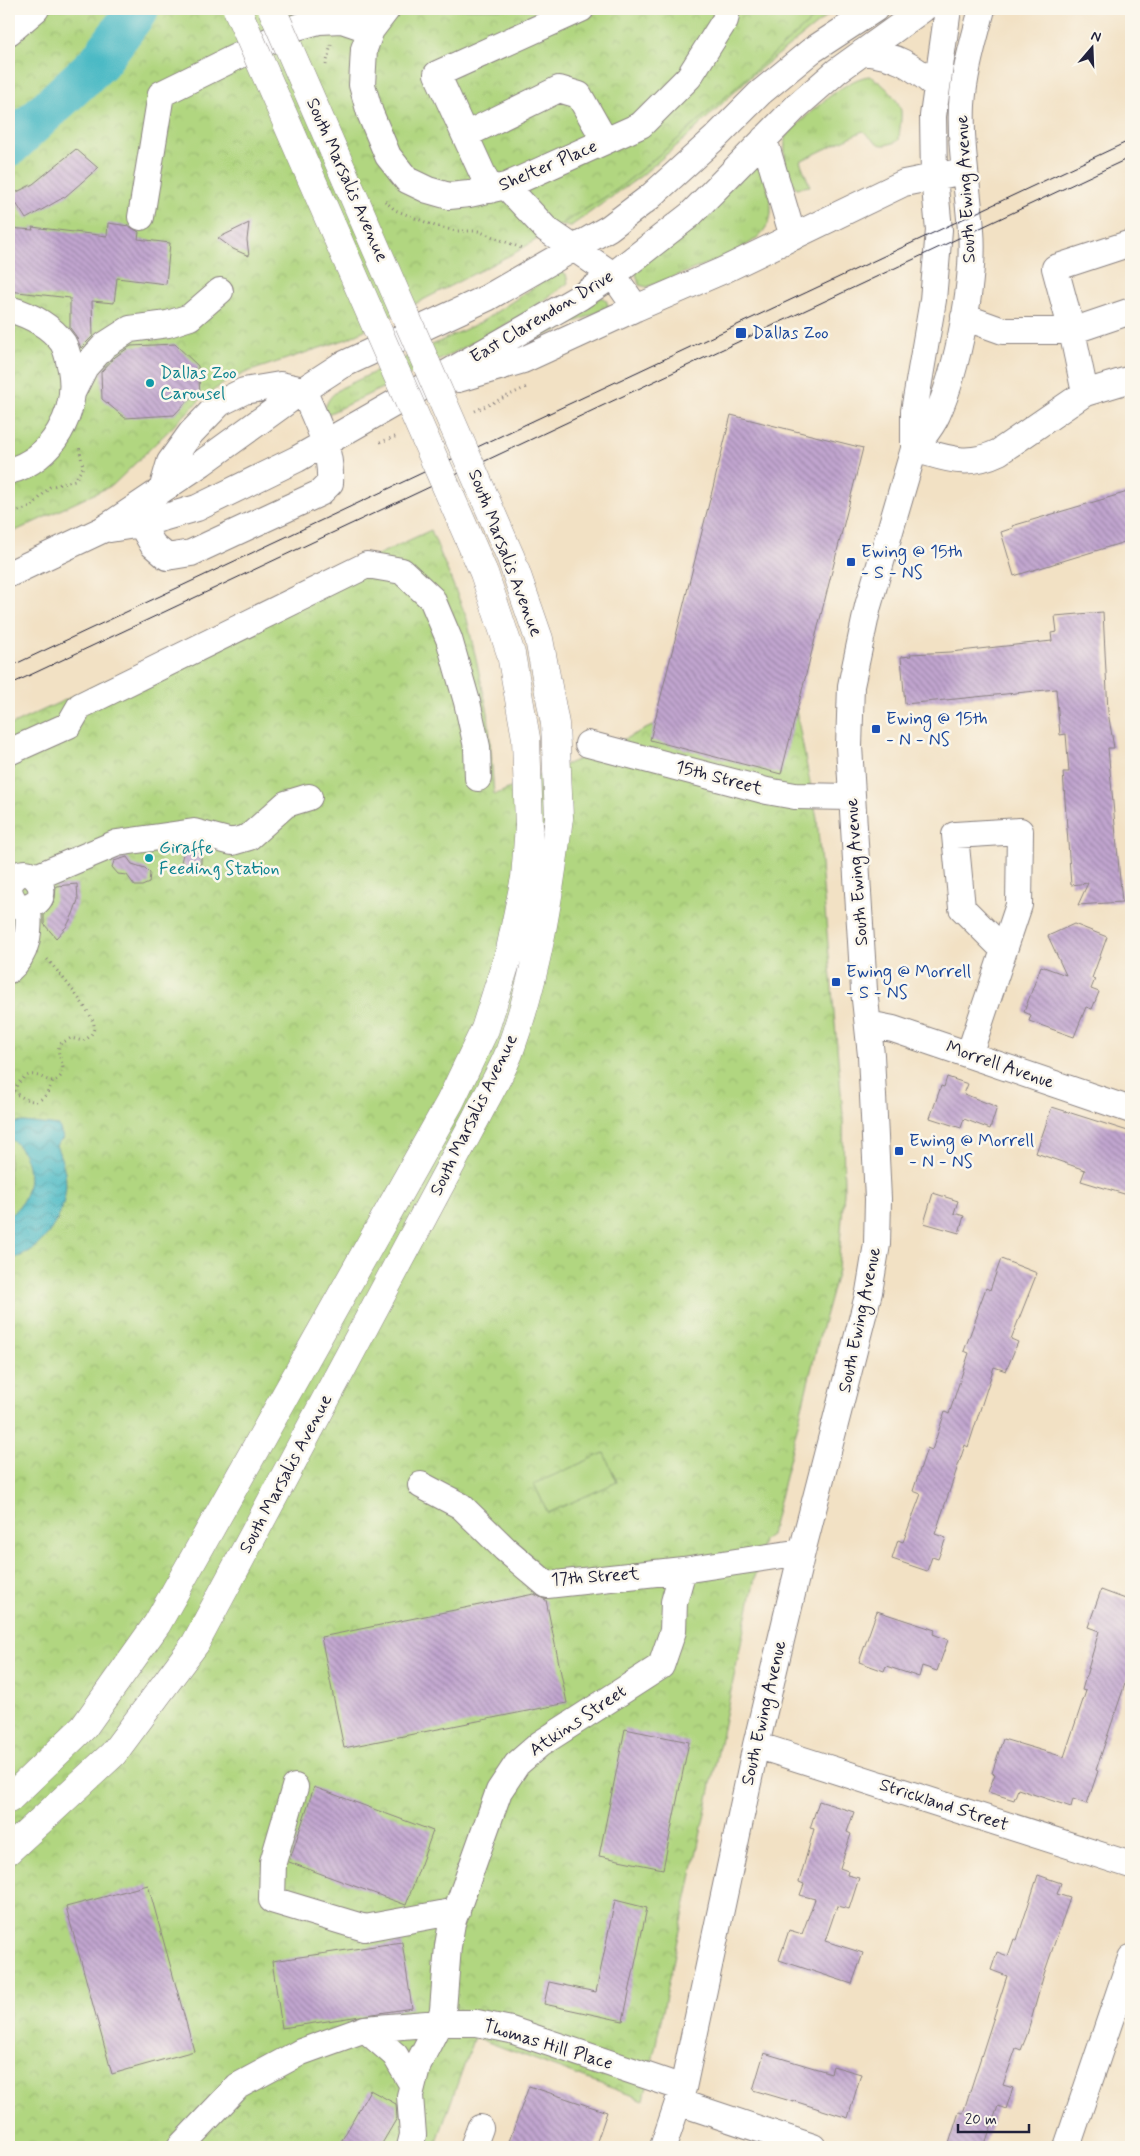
<svg xmlns="http://www.w3.org/2000/svg" width="1140" height="2156" viewBox="0 0 1140 2156" font-family="Mynerve,sans-serif">
<defs>
<pattern id="grass-tufts" width="24" height="20" patternUnits="userSpaceOnUse" patternTransform="scale(1.25)"><rect width="24" height="20" fill="#b1d680"/><path d="M3 7l-1-3M5 7V3M7 7l1-3M15 17l-1-3M17 17v-4M19 17l1-3" fill="none" stroke="#98b770"/></pattern>
<pattern id="park-crowns" width="20" height="18" patternUnits="userSpaceOnUse" patternTransform="scale(1.25)"><rect width="20" height="18" fill="#b1d680"/><path d="M2 6a3 3 0 1 1 6 0M12 15a3 3 0 1 1 6 0" fill="none" stroke="#98b770"/></pattern>
<pattern id="water-waves" width="16" height="10" patternUnits="userSpaceOnUse" patternTransform="scale(1.25)"><rect width="16" height="10" fill="#4cbac5"/><path d="M0 5q4-4 8 0t8 0" fill="none" stroke="#3f97a1"/></pattern>
<pattern id="building-back-hatch" width="6" height="6" patternUnits="userSpaceOnUse" patternTransform="scale(1.25)"><rect width="6" height="6" fill="#c1a5cf"/><path d="M-1 5l2 2M0 0l6 6M5-1l2 2" fill="none" stroke="#9c86a9"/></pattern>
</defs>
<rect width="100%" height="100%" fill="#fbf7ec"/>
<filter id="ink" filterUnits="userSpaceOnUse"><feTurbulence type="fractalNoise" baseFrequency=".02" numOctaves="2"/><feDisplacementMap in="SourceGraphic" scale="10" xChannelSelector="R" yChannelSelector="G"/><feConvolveMatrix kernelMatrix="1 2 1 2 8 2 1 2 1" color-interpolation-filters="sRGB"/></filter>
<filter id="wash" filterUnits="userSpaceOnUse"><feTurbulence type="fractalNoise" baseFrequency=".0096" numOctaves="4" result="noise"/><feDisplacementMap in="SourceGraphic" scale="20" xChannelSelector="R" yChannelSelector="G"/><feGaussianBlur stdDeviation="1.12" result="paint"/><feColorMatrix in="noise" values="0 0 0 0 0 0 0 0 0 0 0 0 0 0 0 0 0 1.4 0 .05"/><feComposite in="paint" operator="in"/></filter>
<g filter="url(#wash)">
<rect width="100%" height="100%" fill="#f2e1c4"/>
<path fill="url(#grass-tufts)" stroke="#6a7c5e" d="M 763,9 L 836,9 L 750,77 L 687,137 L 641,176 L 571,226 L 560,226 L 533,189 Z
M 869,76 C 880,80 899,99 901,111 C 902,119 899,131 899,140 C 880,150 878,144 863,131 L 800,161 L 810,186 L 797,188 C 782,177 785,154 785,137 C 804,118 843,79 869,76 Z
M 756,166 L 761,168 C 765,182 772,197 771,212 C 771,221 765,230 759,236 C 741,254 674,276 647,287 L 639,285 L 635,270 Z
M 559,271 L 566,274 L 568,283 C 494,339 407,375 324,416 C 325,402 330,396 341,388 L 481,322 Z
M 601,297 L 606,300 L 609,307 L 524,345 Z"/>
<path fill="url(#park-crowns)" stroke="#6a7c5e" d="M 9,9 L 824,9 L 678,139 L 618,189 L 518,251 L 347,339 L 247,372 L 226,382 L 202,398 L 113,485 L 9,534 Z
M 431,530 L 467,619 L 488,713 L 494,795 L 605,748 L 787,663 L 817,819 L 843,1115 L 844,1192 L 838,1270 L 819,1338 L 771,1534 L 763,1540 L 644,2100 L 474,2037 L 435,2147 L 9,2147 L 9,726 Z"/>
<path fill="#b1d680" stroke="#6a7c5e" d="M 604,1453 L 617,1482 L 548,1513 L 534,1484 Z"/>
<path fill="url(#water-waves)" stroke="#376e80" d="M 24,1122 L 59,1126 L 63,1138 L 56,1145 C 59,1153 62,1160 64,1168 C 72,1200 54,1236 27,1253 C 22,1256 15,1258 9,1260 L 9,1216 C 35,1198 36,1155 9,1138 L 9,1130 L 13,1123 Z"/>
<g fill="none" stroke-linecap="round" stroke-linejoin="round">
<path stroke="#4cbac5" stroke-width="42" d="M 9,146 L 99,62 L 138,9"/>
</g>
<g id="blocks">
<path fill="url(#building-back-hatch)" d="M 76,149 L 98,168 L 66,196 L 26,219 L 11,195 L 33,184 Z
M 108,223 L 129,226 L 139,232 L 138,239 L 170,243 L 166,284 L 117,278 L 114,303 L 92,301 L 93,336 L 81,348 L 76,336 L 70,328 L 70,298 L 9,291 L 11,274 L 9,273 L 9,228 L 33,230 L 32,227 L 107,236 Z
M 249,223 L 247,240 L 249,256 L 233,249 L 218,238 Z
M 175,344 L 198,366 L 200,394 L 193,395 L 174,415 L 125,418 L 102,399 L 101,372 L 115,357 L 131,346 Z
M 731,415 L 863,448 L 781,774 L 650,740 Z
M 1131,491 L 1131,540 L 1014,576 L 1001,532 L 1013,528 L 1012,526 Z
M 1103,612 L 1108,712 L 1114,748 L 1108,748 L 1122,902 L 1078,905 L 1088,883 L 1071,885 L 1063,772 L 1069,772 L 1066,734 L 1060,735 L 1056,689 L 905,704 L 901,657 L 911,656 L 910,654 L 951,652 L 1052,641 L 1051,633 L 1057,632 L 1055,616 Z
M 184,850 L 195,850 L 201,856 L 201,864 L 193,869 L 187,869 L 181,862 Z
M 127,857 L 132,864 L 145,868 L 150,873 L 149,883 L 142,886 L 135,886 L 127,875 L 118,874 L 112,867 L 114,861 Z
M 77,884 L 78,900 L 73,914 L 67,926 L 56,938 L 44,924 L 44,914 L 52,905 L 55,898 L 56,886 Z
M 1074,924 L 1107,937 L 1092,978 L 1095,979 L 1091,989 L 1099,992 L 1092,1009 L 1086,1007 L 1074,1037 L 1029,1021 L 1031,1015 L 1024,1012 L 1041,966 L 1066,975 L 1048,936 Z
M 947,1077 L 968,1084 L 964,1094 L 997,1107 L 990,1129 L 964,1119 L 961,1128 L 930,1118 L 941,1086 L 944,1087 Z
M 1052,1107 L 1131,1132 L 1131,1196 L 1081,1181 L 1085,1170 L 1036,1153 Z
M 933,1193 L 958,1201 L 954,1213 L 964,1216 L 959,1233 L 924,1223 Z
M 1001,1259 L 1037,1273 L 1011,1339 L 1018,1342 L 1006,1371 L 994,1367 L 968,1447 L 965,1445 L 935,1534 L 946,1538 L 938,1559 L 932,1557 L 927,1571 L 892,1559 L 898,1540 L 903,1542 L 921,1494 L 913,1491 L 927,1448 L 932,1450 L 945,1412 L 949,1414 L 969,1353 L 964,1351 L 978,1313 L 977,1312 L 986,1288 L 990,1290 Z
M 1101,1590 L 1131,1601 L 1131,1666 L 1096,1770 L 1098,1771 L 1087,1804 L 1073,1799 L 1071,1807 L 1018,1789 L 1014,1800 L 988,1792 L 995,1774 L 992,1773 L 1003,1739 L 1064,1757 L 1086,1691 L 1082,1690 L 1099,1631 L 1088,1627 Z
M 534,1594 L 546,1600 L 567,1703 L 344,1748 L 321,1637 Z
M 877,1611 L 935,1630 L 933,1634 L 948,1640 L 937,1671 L 922,1666 L 919,1677 L 886,1666 L 884,1671 L 859,1662 Z
M 625,1729 L 689,1742 L 663,1869 L 599,1856 Z
M 314,1787 L 433,1831 L 406,1905 L 289,1862 Z
M 819,1801 L 854,1812 L 847,1832 L 851,1834 L 840,1868 L 848,1871 L 847,1875 L 859,1878 L 849,1909 L 837,1906 L 825,1941 L 863,1953 L 852,1984 L 779,1960 L 789,1930 L 802,1934 L 815,1899 L 800,1895 L 804,1884 L 799,1882 L 814,1829 L 810,1828 Z
M 1038,1875 L 1061,1883 L 1057,1894 L 1070,1898 L 1044,1974 L 1027,2035 L 1021,2050 L 1016,2048 L 1003,2085 L 1013,2088 L 1006,2109 L 998,2106 L 984,2147 L 948,2147 L 959,2112 L 963,2113 L 1007,1976 L 991,1970 L 997,1952 L 1008,1956 L 1014,1939 L 1017,1940 Z
M 148,1885 L 194,2051 L 112,2074 L 66,1907 Z
M 615,1900 L 647,1908 L 623,2021 L 544,2004 L 549,1982 L 596,1992 Z
M 402,1942 L 412,2008 L 282,2028 L 272,1961 Z
M 764,2053 L 831,2073 L 833,2066 L 861,2074 L 848,2118 L 794,2101 L 794,2102 L 753,2090 Z
M 529,2086 L 607,2112 L 595,2147 L 507,2147 Z
M 370,2090 L 396,2104 L 397,2118 L 380,2147 L 338,2147 Z"/>
</g>
</g>
<g filter="url(#ink)">
<use href="#blocks" fill-opacity="0" stroke="#8a8280" stroke-width="1"/>
<g fill="none" stroke-linecap="round" stroke-linejoin="round">
<g stroke="#8a8280" stroke-width="28">
<path id="minor" d="M 387,9 L 371,30 L 364,49 L 362,85 L 370,113 L 388,156 L 407,180 L 428,190 L 449,196 L 469,194 L 506,186 L 641,125 L 689,77 L 725,20 L 727,9
M 9,32 L 36,9
M 863,52 C 897,56 910,64 936,86
M 465,135 L 559,89 L 579,95 L 605,141
M 764,139 L 793,237
M 506,186 L 546,229 L 613,275 L 636,308
M 490,190 L 437,74 L 581,9
M 141,217 L 161,94 L 297,27 L 319,21 L 342,20 L 371,30
M 9,309 C 30,315 50,325 63,343 C 67,350 69,361 71,369 C 79,412 52,460 9,471
M 964,317 L 1003,331 L 1072,331 L 1055,268 L 1131,243
M 458,379 L 523,360 L 636,308 L 724,270 L 904,183 L 964,171
M 72,393 L 85,367 L 105,345 L 130,329 L 168,324 L 190,317 L 220,291
M 1085,393 L 1072,331 L 1131,311
M 914,449 C 921,439 932,427 937,415 C 958,369 975,280 971,230 C 968,188 960,147 962,105 C 964,73 974,40 982,9
M 914,449 C 947,458 966,468 999,452 L 1085,393 L 1131,379
M 141,524 L 153,545 L 167,557 L 191,553 L 320,493 L 330,483 C 332,449 316,420 303,390 L 280,385 L 244,391 L 220,403 L 191,433 L 170,462 L 162,490
M 110,529 L 141,524 L 197,508 L 297,459 L 580,297 L 613,275 L 690,215 L 797,106 L 837,71 L 923,9
M 9,574 L 102,530 L 202,463 L 303,390 L 340,366 L 487,298 L 609,228 L 650,197 L 716,137 L 760,93 L 811,51 L 875,9
M 588,744 L 767,791 L 795,796 L 852,797
M 9,752 L 69,725 L 80,706 L 367,565 L 402,571 L 432,599 L 449,639 L 467,702 L 477,747 L 478,778
M 36,877 L 117,843 L 194,832 L 232,842 L 249,837 L 286,804 L 309,797
M 9,885 C 26,853 58,894 31,905 C 17,911 9,898 9,886
M 9,970 C 28,954 30,930 28,906
M 868,1024 L 893,1029 L 1131,1110
M 969,1055 L 1019,905 L 1020,831 L 955,835 L 962,908 L 1004,950
M 421,1485 L 461,1506 L 505,1549 L 547,1585 L 683,1570 L 802,1552
M 756,1745 L 1131,1865
M 295,1787 L 273,1862 L 272,1900 L 365,1928 L 457,1911
M 365,2029 L 395,2055 L 412,2084
M 678,2102 L 813,2147
M 180,2147 L 238,2086 L 301,2052 L 365,2029 L 439,2023 L 477,2023 L 511,2030 L 683,2088
M 410,2147 L 413,2135 L 410,2096 L 418,2064 L 439,2023 L 443,2010 L 448,1946 L 452,1923 L 499,1791 L 517,1764 L 540,1744 L 661,1666 L 673,1631 L 674,1602 L 683,1570
M 473,2147 L 480,2128
M 663,2147 L 683,2088 L 756,1745 L 802,1552 L 869,1292 L 877,1244 L 878,1199 L 871,1055 L 864,990 L 849,746 L 851,686 L 868,606 L 914,449 L 914,411 L 933,300 L 939,230 L 934,177 L 933,116 L 948,9
M 1067,2147 L 1131,1958"/>
</g>
<g stroke="#8a8280" stroke-width="29">
<path id="major" d="M 9,1799 L 84,1727 L 157,1624 L 450,1102 L 485,1029 L 510,950 L 525,878 L 529,826
M 9,1850 L 113,1754 L 195,1644 L 476,1118 C 487,1096 500,1075 509,1053 C 537,976 549,898 559,817"/>
</g>
<path stroke="#8a8280" stroke-width="3" stroke-dasharray="1 4" stroke-linecap="butt" d="M 326,65 L 331,45
M 385,201 L 395,210 L 435,226 L 456,231 L 478,231 L 524,249
M 475,411 L 529,386
M 380,442 L 398,436
M 9,514 L 31,507 L 50,487 L 75,480 L 83,467 L 79,447
M 13,1092 C 34,1105 43,1106 53,1081
M 9,1099 C 13,1092 18,1081 25,1077 C 38,1068 50,1089 60,1077 C 69,1066 54,1056 60,1044 L 71,1038 L 83,1041 C 89,1038 94,1033 94,1026 C 94,1014 56,969 47,959"/>
<use href="#minor" stroke="#fff" stroke-width="26"/>
<use href="#major" stroke="#fff" stroke-width="28"/>
<path stroke="#22223b" stroke-width="1" d="M 9,667 L 1131,140
M 9,685 L 1131,157"/>
<g stroke="#8a8280" stroke-width="29" stroke-linecap="butt">
<path id="major-bridge" d="M 237,9 L 484,573 L 511,654 L 526,738 L 529,826
M 272,9 L 511,558 L 539,639 L 555,724 L 559,817"/>
</g>
<use href="#major-bridge" stroke="#fff" stroke-width="28"/>
</g>
</g>
<g fill="#1a4fb4" stroke="#fbf7ec" stroke-width="2">
<rect x="735" y="327" width="12" height="12" rx="2.5"/>
<rect x="846" y="557" width="10" height="10" rx="2.5"/>
<rect x="871" y="724" width="10" height="10" rx="2.5"/>
<rect x="831" y="977" width="10" height="10" rx="2.5"/>
<rect x="894" y="1146" width="10" height="10" rx="2.5"/>
</g>
<g fill="#0f9aa8" stroke="#fbf7ec" stroke-width="2">
<circle cx="150" cy="383" r="5"/>
<circle cx="149" cy="858" r="5"/>
</g>
<g text-anchor="middle" dominant-baseline="central" stroke-width="5" stroke-linejoin="round" paint-order="stroke">
<g font-size="18" fill="#22223b" stroke="#fbf7ec">
<text transform="translate(548 166) rotate(-23)">Shelter Place</text>
<text transform="translate(347 180) rotate(66)">South Marsalis Avenue</text>
<text transform="translate(966 189) rotate(-93)">South Ewing Avenue</text>
<text transform="translate(542 317) rotate(-31)">East Clarendon Drive</text>
<text transform="translate(505 553) rotate(69)">South Marsalis Avenue</text>
<text transform="translate(719 778) rotate(15)">15th Street</text>
<text transform="translate(857 872) rotate(-94)">South Ewing Avenue</text>
<text transform="translate(1000 1065) rotate(19)">Morrell Avenue</text>
<text transform="translate(474 1115) rotate(-64)">South Marsalis Avenue</text>
<text transform="translate(860 1320) rotate(-78)">South Ewing Avenue</text>
<text transform="translate(286 1474) rotate(-62)">South Marsalis Avenue</text>
<text transform="translate(595 1577) rotate(-4)">17th Street</text>
<text transform="translate(764 1713) rotate(-77)">South Ewing Avenue</text>
<text transform="translate(578 1721) rotate(-34)">Atkins Street</text>
<text transform="translate(944 1805) rotate(18)">Strickland Street</text>
<text transform="translate(548 2045) rotate(17)">Thomas Hill Place</text>
</g>
<g font-size="18" fill="#164399" stroke="#fbf7ec" text-anchor="start">
<text x="752" y="333">Dallas Zoo</text>
<text x="861" y="552">Ewing @ 15th<tspan x="861" dy="21">- S - NS</tspan></text>
<text x="886" y="719">Ewing @ 15th<tspan x="886" dy="21">- N - NS</tspan></text>
<text x="846" y="972">Ewing @ Morrell<tspan x="846" dy="21">- S - NS</tspan></text>
<text x="909" y="1141">Ewing @ Morrell<tspan x="909" dy="21">- N - NS</tspan></text>
</g>
<g font-size="18" fill="#0d838f" stroke="#fbf7ec" text-anchor="start">
<text x="160" y="373">Dallas Zoo<tspan x="160" dy="21">Carousel</tspan></text>
<text x="159" y="848">Giraffe<tspan x="159" dy="21">Feeding Station</tspan></text>
</g>
</g>
<rect width="1140" height="2156" fill="none" stroke="#fbf7ec" stroke-width="30"/>
<g transform="translate(1092 48) rotate(19)" stroke="#fbf7ec" stroke-width="4" paint-order="stroke">
<path d="M0-4L9 19L0 12L-9 19Z" fill="#22223b"/>
<text y="-8" font-size="14" font-weight="bold" text-anchor="middle" fill="#22223b">N</text>
</g>
<path d="M958 2124v8h71v-8" fill="none" stroke="#22223b" stroke-width="2.5"/>
<text x="965" y="2124" font-size="15" fill="#22223b" stroke="#fbf7ec" stroke-width="4" paint-order="stroke">20 m</text>
</svg>
